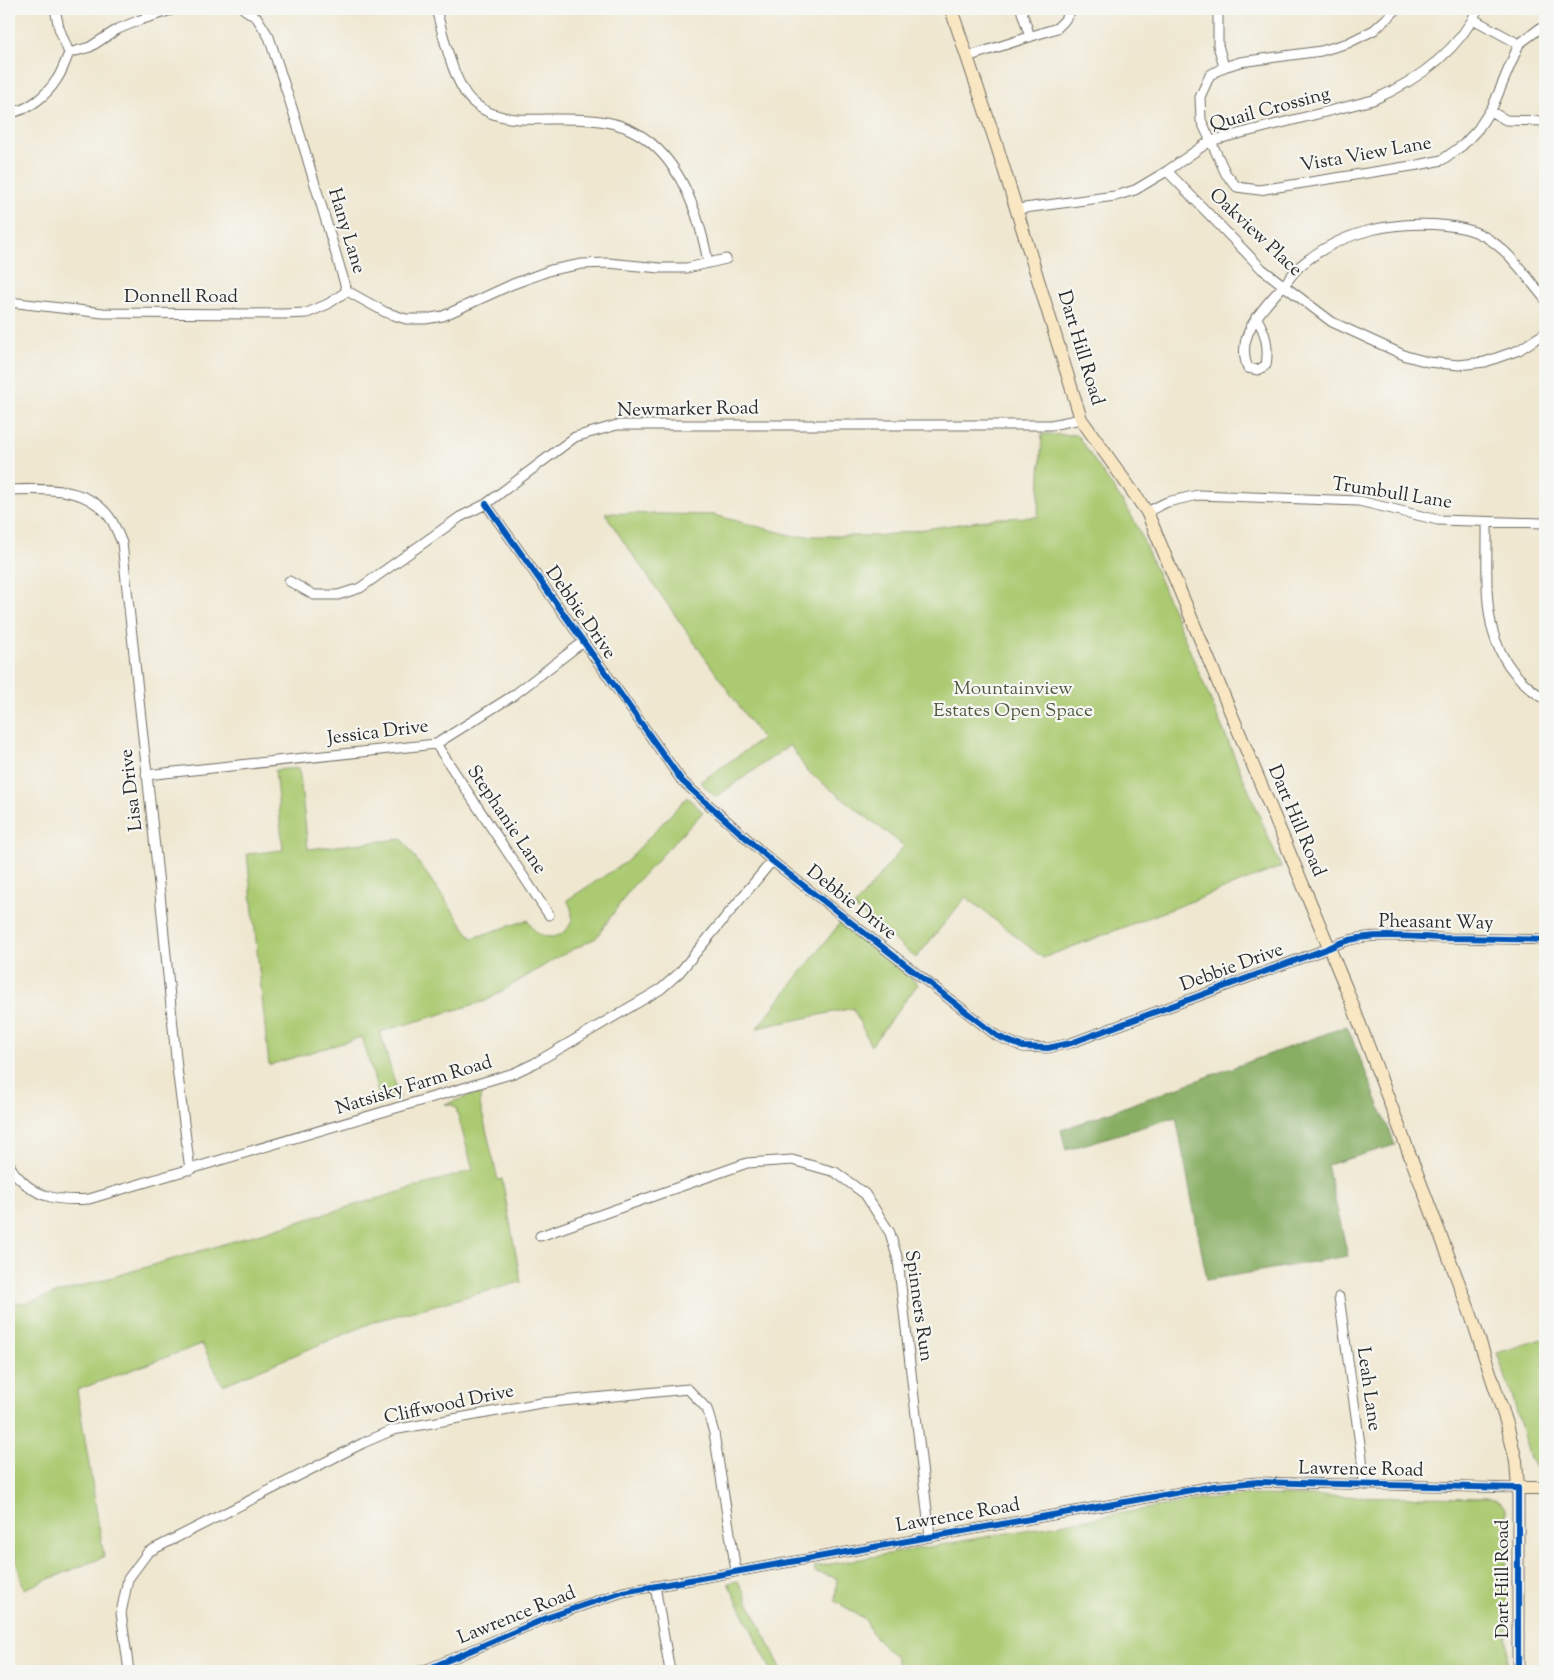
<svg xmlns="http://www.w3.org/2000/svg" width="1554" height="1680" viewBox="0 0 1554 1680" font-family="'Sorts Mill Goudy',serif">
<rect width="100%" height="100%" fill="#f6f6f2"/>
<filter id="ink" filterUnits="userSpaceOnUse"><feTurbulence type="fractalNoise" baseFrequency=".02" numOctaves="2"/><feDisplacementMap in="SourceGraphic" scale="10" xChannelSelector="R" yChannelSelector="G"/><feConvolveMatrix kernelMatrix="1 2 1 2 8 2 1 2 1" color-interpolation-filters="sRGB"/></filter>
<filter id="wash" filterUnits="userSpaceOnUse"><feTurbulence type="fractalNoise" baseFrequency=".0096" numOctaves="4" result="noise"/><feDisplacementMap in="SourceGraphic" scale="20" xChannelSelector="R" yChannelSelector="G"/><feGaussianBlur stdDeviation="1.12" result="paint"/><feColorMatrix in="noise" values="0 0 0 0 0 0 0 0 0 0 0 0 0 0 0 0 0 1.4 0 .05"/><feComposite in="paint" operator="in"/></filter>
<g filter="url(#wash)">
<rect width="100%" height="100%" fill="#efe7d0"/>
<path fill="#abca71" stroke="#6b7a4e" d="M 1042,434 L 1077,435 L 1128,510 L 1138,528 L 1281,867 L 1043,958 L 966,897 L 916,958 L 854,907 L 904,846 L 807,771 L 790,745 L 716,797 L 700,782 L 762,739 L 621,538 L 605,513 L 714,515 L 794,536 L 878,536 L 999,518 L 1038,517 Z
M 299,768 L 308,849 L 402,839 L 472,938 L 528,920 C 542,954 587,931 567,900 L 626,862 L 687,797 L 703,812 L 631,888 L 596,938 L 558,957 L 486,1001 L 380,1032 L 399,1097 L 381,1102 L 362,1037 L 269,1065 L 247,854 L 283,850 L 275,770 Z
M 841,922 L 918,984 L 871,1046 L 853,1008 L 757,1028 Z
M 483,1092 L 480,1098 L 480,1104 L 498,1180 L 502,1179 L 521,1282 L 376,1321 L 223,1385 L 202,1344 L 77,1390 L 104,1557 L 24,1589 L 9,1535 L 9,1302 L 25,1303 L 473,1170 L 456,1108 L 452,1105 L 445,1104 Z
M 1545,1338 L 1545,1475 L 1536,1469 L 1530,1459 L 1512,1395 L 1497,1353 Z
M 1251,1495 L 1489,1498 C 1498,1499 1503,1503 1506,1511 L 1507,1671 L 900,1671 L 895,1657 L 873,1635 L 865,1619 L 835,1601 L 837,1578 L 815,1572 L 814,1567 L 1191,1501 Z
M 738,1581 L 782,1670 L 783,1671 L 772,1671 L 728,1583 Z"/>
<path fill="#88ae63" stroke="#5a6c47" d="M 1347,1026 L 1395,1145 L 1327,1165 L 1348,1256 L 1207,1280 L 1176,1117 L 1066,1150 L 1061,1130 Z"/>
</g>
<g filter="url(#ink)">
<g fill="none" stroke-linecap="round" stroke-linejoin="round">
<g stroke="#706d65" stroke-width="11">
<path id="minor" d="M 55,9 L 59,28 L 69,53
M 244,9 L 257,18 L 269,37 L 293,111 L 347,291 L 385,312 L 406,319 L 425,319 L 443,316 L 513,284 L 551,270 L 582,264 L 608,263 L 660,268 L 687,268 L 726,259
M 436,9 C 443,34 454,87 474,103 C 495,121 523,120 549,119 C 576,119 607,118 631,130 C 679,153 699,214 708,262
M 1021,9 L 1030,37
M 1218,9 L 1218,45 L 1224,67
M 1397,9 L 1374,30 L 1348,43 L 1321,51 L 1240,62 L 1224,67 L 1210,75 L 1200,97 L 1201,120 L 1226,174 L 1237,187 L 1259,190 L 1418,165 L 1442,160 L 1463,145 L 1478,129 L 1493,106 L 1519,44 L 1539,29 L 1545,27
M 1473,19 L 1519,44
M 967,57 L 1057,28 L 1064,21 L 1072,9
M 1490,111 L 1506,120 L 1545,121
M 9,113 C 28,111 47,95 57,79 C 62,72 65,62 69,53 L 90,47 L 118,29 L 140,20 L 175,9
M 1167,171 L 1262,269 L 1332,322 L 1406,356 L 1428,362 L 1459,365 L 1485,362 L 1519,350 L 1545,333
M 1017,209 L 1115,196 L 1135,190 L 1167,171 L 1210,141 L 1373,100 C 1416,81 1457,53 1478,9
M 9,302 L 103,313 L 283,314 L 307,313 L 328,304 L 347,291
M 1256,317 C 1266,333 1269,347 1266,365 L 1258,370 L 1248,368 C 1234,336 1264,307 1283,286 C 1289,280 1294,271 1300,266 C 1320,249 1346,236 1371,230 C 1401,223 1437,222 1466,229 C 1502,238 1523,273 1545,299
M 9,490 C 45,489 90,485 112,521 C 116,528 119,536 122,543 L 160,894 L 177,1068 L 190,1170
M 486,504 L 682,781 L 772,861 L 997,1036 L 1023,1047 L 1048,1048 L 1071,1043 L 1329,948 C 1362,930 1406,937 1442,938 C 1476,938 1511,939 1545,940
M 1147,512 L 1167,502 L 1198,495 L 1359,501 L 1438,520 L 1545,523
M 1487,522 C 1488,593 1476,656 1545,699
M 289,581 L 314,595 L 338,595 L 360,588 L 460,517 L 486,504 L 575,437 L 617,425 L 1051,425 L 1081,419
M 436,744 L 549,915
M 146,775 L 436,744 L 514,695 L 583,642
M 9,1163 C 11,1170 15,1174 20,1179 C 39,1199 62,1201 89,1199 L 514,1073 L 535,1063 L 661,989 L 679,973 L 772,861
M 540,1236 L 747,1163 L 792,1160 L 835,1172 L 865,1194 L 890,1233 L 898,1260 L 930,1536
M 1339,1297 L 1362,1458 L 1363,1485
M 655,1586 L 670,1671
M 129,1671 L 121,1613 L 128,1579 L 148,1552 L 363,1443 L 393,1430 L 541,1403 L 688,1389 L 707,1409 L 714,1433 L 736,1571
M 419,1671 L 430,1668 L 549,1617 L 623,1592 L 1214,1486 L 1258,1482 L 1518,1488"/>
</g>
<g stroke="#706d65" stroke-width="13">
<path id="tertiary" d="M 1518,1671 L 1518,1488"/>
</g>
<g stroke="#706d65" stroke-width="14">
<path id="secondary" d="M 951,9 L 996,143 L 1081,419 L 1147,512 L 1346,988 L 1471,1315 L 1507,1424 L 1516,1461 L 1518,1488 L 1545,1488"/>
</g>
<use href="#minor" stroke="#fff" stroke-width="9"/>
<use href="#tertiary" stroke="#fff" stroke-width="11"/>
<use href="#secondary" stroke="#f9e7c3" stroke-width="12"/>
<g stroke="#f6f6f2" stroke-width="9">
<path id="cycleway" d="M 486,504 L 682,781 L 772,861 L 997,1036 L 1023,1047 L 1048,1048 L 1071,1043 L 1329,948 C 1362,930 1406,937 1442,938 C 1476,938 1511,939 1545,940
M 419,1671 L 430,1668 L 549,1617 L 623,1592 L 1214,1486 L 1258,1482 L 1518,1488 L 1518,1671"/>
</g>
<use href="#cycleway" stroke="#0057b8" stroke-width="6"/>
</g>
</g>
<g text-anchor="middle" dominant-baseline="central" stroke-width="4.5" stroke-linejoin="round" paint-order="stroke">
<g font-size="19" fill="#2b2b2b" stroke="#f6f6f2">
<text transform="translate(1270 110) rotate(-15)">Quail Crossing</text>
<text transform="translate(1366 155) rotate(-10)">Vista View Lane</text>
<text transform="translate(346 231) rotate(73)">Hany Lane</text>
<text transform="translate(1255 233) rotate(43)">Oakview Place</text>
<text x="181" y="297">Donnell Road</text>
<text transform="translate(1080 348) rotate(73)">Dart Hill Road</text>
<text transform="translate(688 410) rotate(-1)">Newmarker Road</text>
<text transform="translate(1392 494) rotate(9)">Trumbull Lane</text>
<text transform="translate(580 613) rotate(55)">Debbie Drive</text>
<text transform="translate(378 733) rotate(-7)">Jessica Drive</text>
<text transform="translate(132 790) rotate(-97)">Lisa Drive</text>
<text transform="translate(506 820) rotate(56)">Stephanie Lane</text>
<text transform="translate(1296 821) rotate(67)">Dart Hill Road</text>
<text transform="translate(851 903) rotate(38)">Debbie Drive</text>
<text transform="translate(1436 923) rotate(1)">Pheasant Way</text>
<text transform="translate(1232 968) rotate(-20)">Debbie Drive</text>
<text transform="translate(414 1086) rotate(-17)">Natsisky Farm Road</text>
<text transform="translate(918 1306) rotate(82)">Spinners Run</text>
<text transform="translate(1368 1389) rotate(82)">Leah Lane</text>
<text transform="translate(449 1405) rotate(-12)">Cliffwood Drive</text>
<text transform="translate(1361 1470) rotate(1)">Lawrence Road</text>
<text transform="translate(958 1516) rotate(-10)">Lawrence Road</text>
<text transform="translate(1503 1579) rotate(-90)">Dart Hill Road</text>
<text transform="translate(517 1616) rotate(-22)">Lawrence Road</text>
</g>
<g font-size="19" fill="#515b40" stroke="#f6f6f2">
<text x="1013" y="689">Mountainview<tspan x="1013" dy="22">Estates Open Space</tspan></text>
</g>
</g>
<rect width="1554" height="1680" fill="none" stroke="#f6f6f2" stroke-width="30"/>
</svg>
